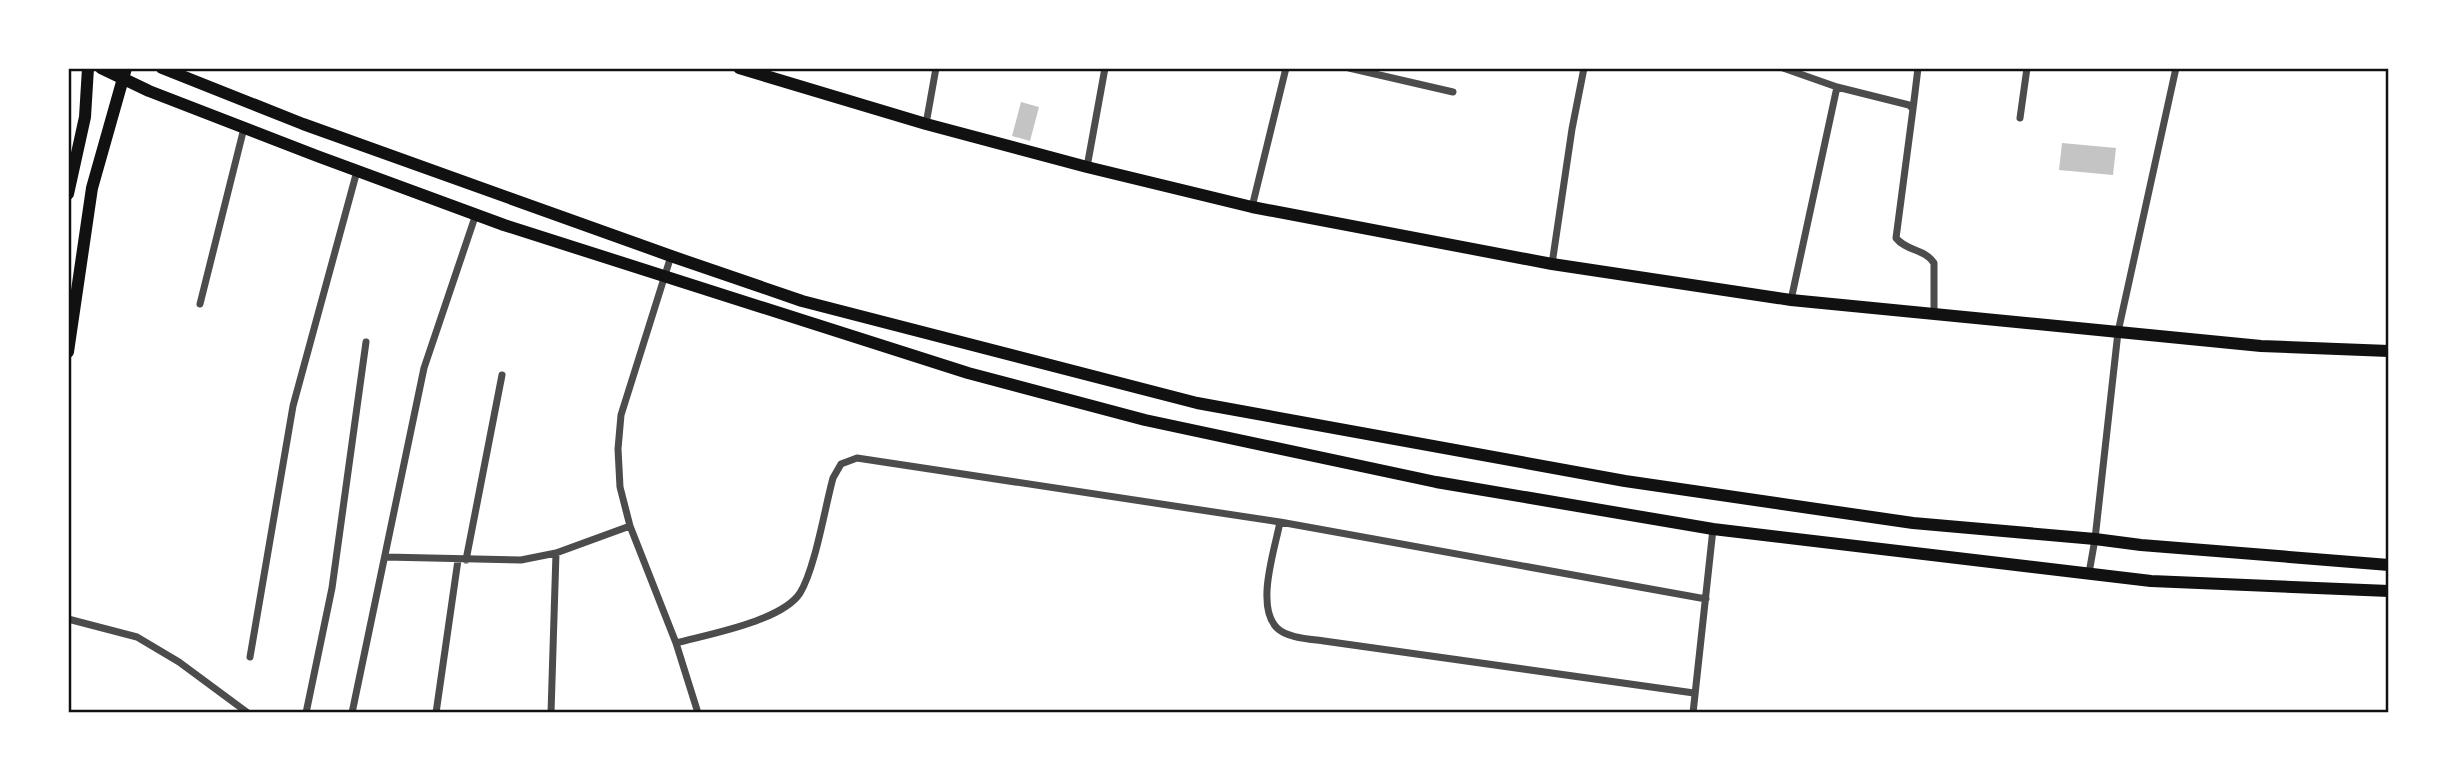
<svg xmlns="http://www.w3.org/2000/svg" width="2457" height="781" viewBox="0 0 2457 781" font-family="Commissioner,sans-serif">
<rect width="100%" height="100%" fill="#fff"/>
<path fill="#c4c4c4" d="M 1021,102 L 1039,107 L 1030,141 L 1012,136 Z
M 2062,143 L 2116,148 L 2113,175 L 2059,170 Z"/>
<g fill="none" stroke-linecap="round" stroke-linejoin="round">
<path stroke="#4c4c4c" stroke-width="7" d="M 1349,68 L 1453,92
M 1783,68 L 1837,87 L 1791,300
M 1837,87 L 1909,105 L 1913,109 L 1896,238 C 1906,251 1925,249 1934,263 L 1934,313
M 1913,109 L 1918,68
M 2020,118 L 2027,68
M 926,124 L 936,68
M 1087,167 L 1105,68
M 1252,207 L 1286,68
M 671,256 L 621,415 L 618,449 L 620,487 L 630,526 L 676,643 L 698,713
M 1552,264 L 1572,129 L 1584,68
M 200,304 L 244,128
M 1280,522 C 1275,549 1255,606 1277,628 C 1287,638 1310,639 1324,641 L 1694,693
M 385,557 L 521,560 L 556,553 L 630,526
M 466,560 L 502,375
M 2089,573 L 2095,539 L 2118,332 L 2176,68
M 68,619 L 137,637 L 179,662 L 248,713
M 676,643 C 709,634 782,621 800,593 C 815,569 825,507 833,478 L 841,464 L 857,458 L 1280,522 L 1706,599
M 250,657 L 293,406 L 357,171
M 306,713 L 332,588 L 366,342
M 352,713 L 424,368 L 476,214
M 436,713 L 458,560
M 551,713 L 556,553
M 1693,713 L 1713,529"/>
<path stroke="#111" stroke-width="12" d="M 101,68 L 149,91 L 317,156 L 504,225 L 968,373 L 1145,420 L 1436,482 L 1713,529 L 2151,581 L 2389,591
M 162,68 L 303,124 L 671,256 L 802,301 L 1197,403 L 1625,481 L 1913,523 L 2095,539 L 2141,545 L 2389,565
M 739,68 L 926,124 L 1087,167 L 1252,207 L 1552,264 L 1791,300 L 2261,346 L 2389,351"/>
<path stroke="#111" stroke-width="12" d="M 68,194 L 85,117 L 88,68
M 68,352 L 92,188 L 126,68"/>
</g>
<rect width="2457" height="781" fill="none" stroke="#ffffff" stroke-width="140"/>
<rect x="70" y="70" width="2317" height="641" fill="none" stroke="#111" stroke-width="2.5"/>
</svg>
